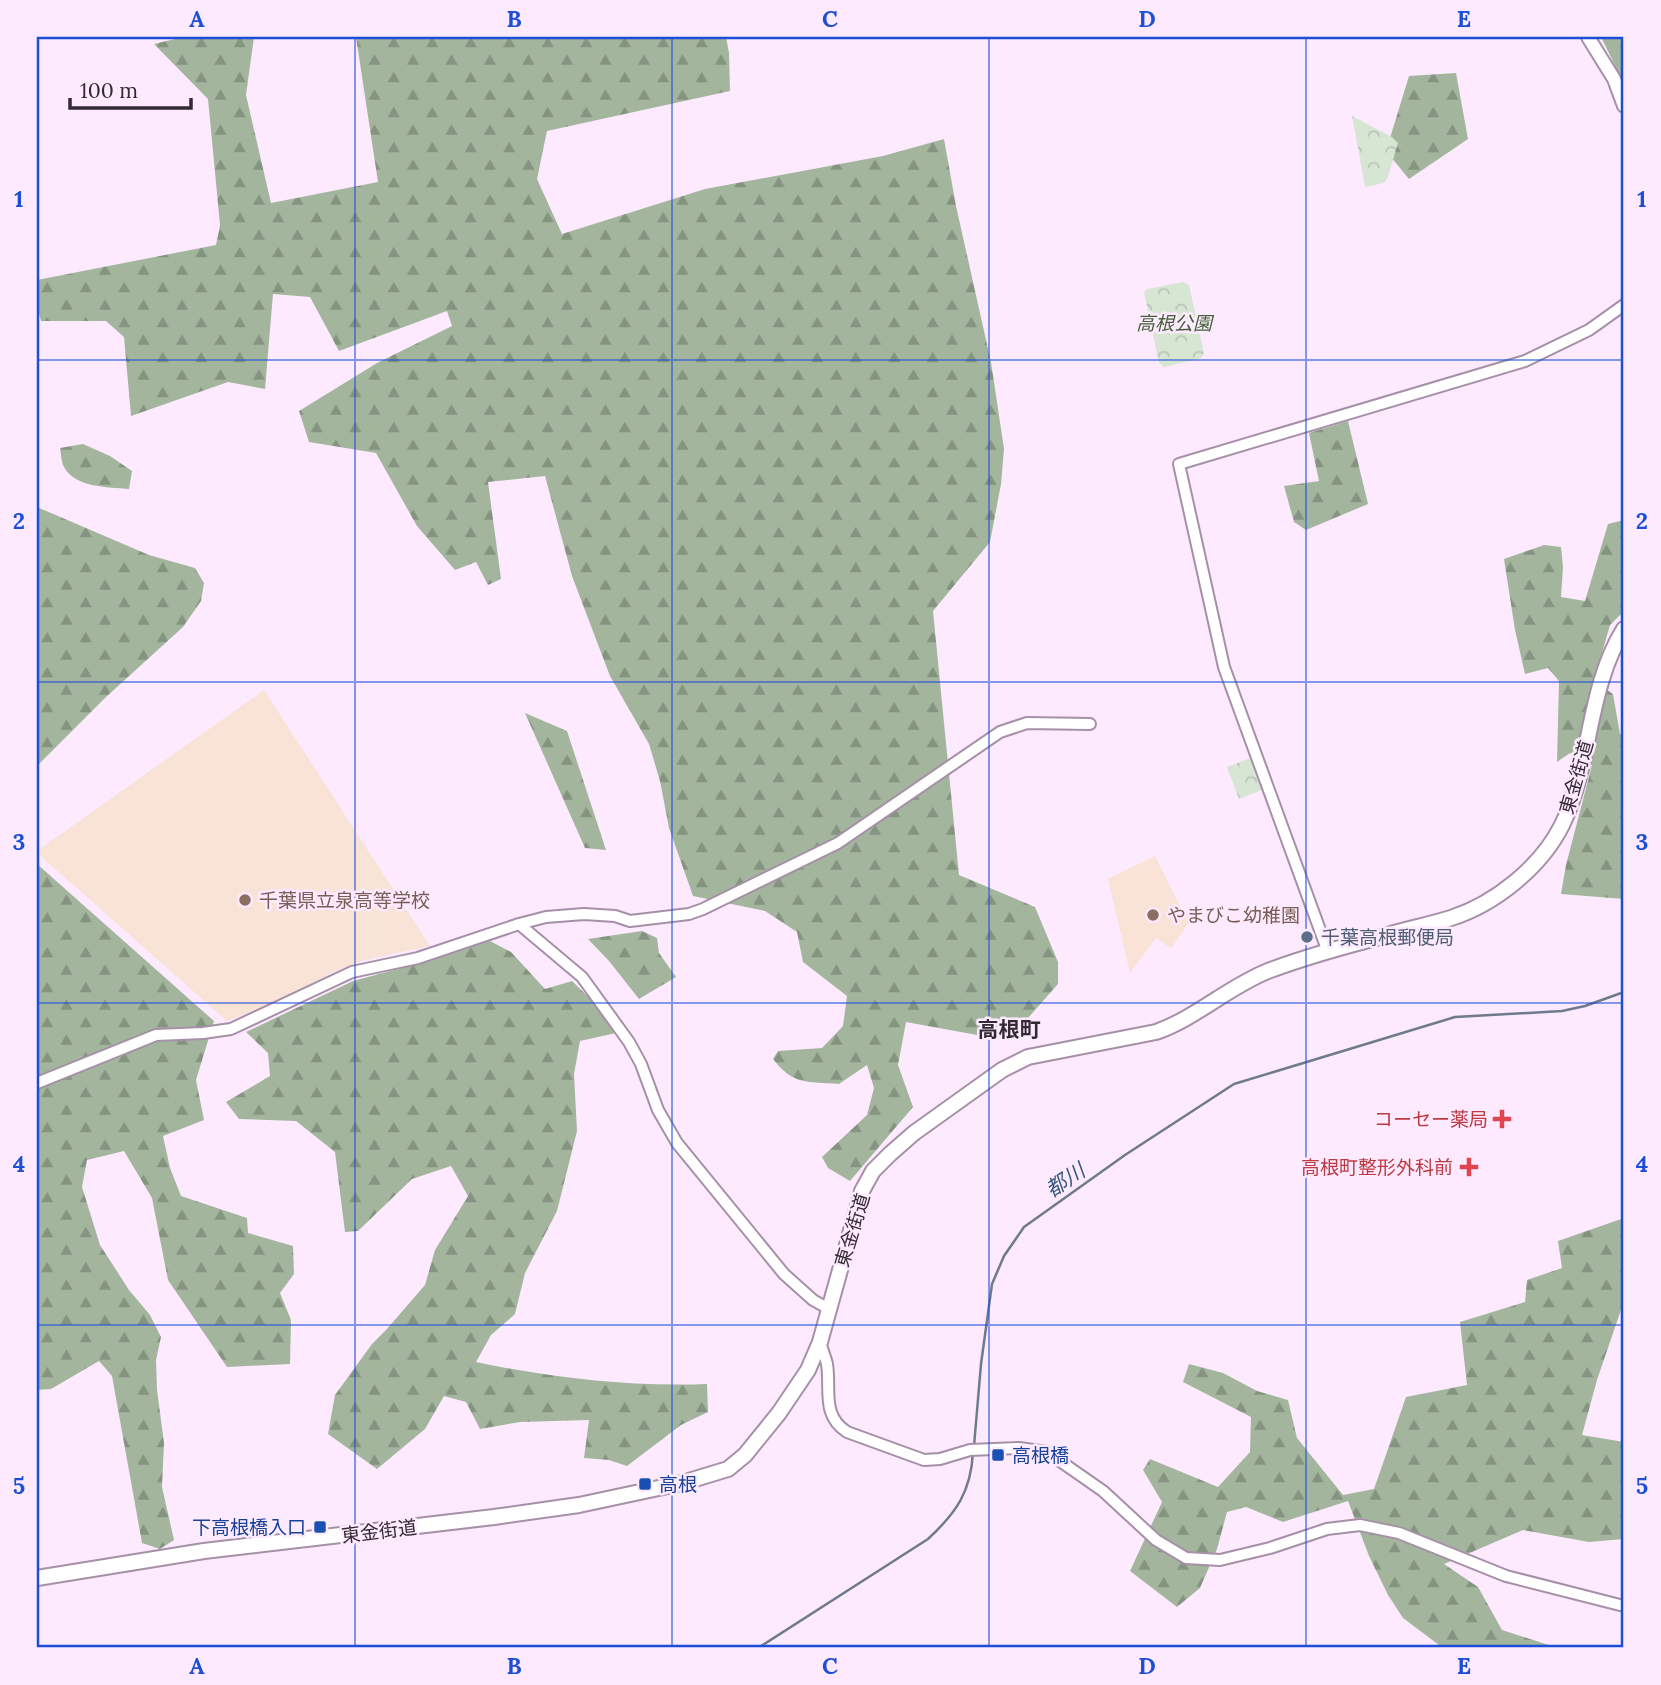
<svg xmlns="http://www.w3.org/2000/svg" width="1661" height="1685" viewBox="0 0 1661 1685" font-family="Lora,'Noto Sans JP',serif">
<defs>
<pattern id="forest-firs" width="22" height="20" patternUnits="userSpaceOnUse" patternTransform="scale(1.75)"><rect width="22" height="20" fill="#a3b69d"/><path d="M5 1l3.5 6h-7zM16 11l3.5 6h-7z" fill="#859481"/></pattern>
<pattern id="park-crowns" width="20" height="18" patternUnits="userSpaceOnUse" patternTransform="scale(1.75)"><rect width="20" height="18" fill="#d7e5d3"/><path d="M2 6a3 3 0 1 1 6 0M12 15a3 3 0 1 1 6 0" fill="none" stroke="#b9c5b6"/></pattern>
</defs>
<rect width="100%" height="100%" fill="#fdeafe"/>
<path fill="#f9e2d6" d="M 264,690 L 430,946 L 365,960 L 337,970 L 277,1002 L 227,1021 L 37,853 L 37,851 Z
M 1155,856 L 1180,906 L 1190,912 L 1192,919 L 1171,948 L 1156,938 L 1130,973 L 1108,879 Z"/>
<path fill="url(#forest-firs)" d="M 183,37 L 254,37 L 246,95 L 271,203 L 378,182 L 356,37 L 726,37 L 729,53 L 730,91 L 547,131 L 537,179 L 562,234 L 705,189 L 883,156 L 944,139 L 956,206 L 991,362 L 1004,449 L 1001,484 L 990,542 L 933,611 L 959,875 L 1035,907 L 1058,962 L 1058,984 L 1020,1027 L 977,1035 L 906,1022 L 898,1065 L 913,1107 L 850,1181 L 828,1168 L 822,1157 L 867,1115 L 874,1088 L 867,1065 L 839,1084 C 807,1081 794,1086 773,1059 L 778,1051 L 822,1048 L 843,1026 L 847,996 L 803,962 L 797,932 L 765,911 L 693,896 L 669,828 L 660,781 L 649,744 L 610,676 L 572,576 L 545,476 L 488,482 L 501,579 L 488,585 L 476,562 L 455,570 L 417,526 L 376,453 L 309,442 L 299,411 L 377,363 L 452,326 L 447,311 L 339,351 L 310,297 L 273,294 L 265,389 L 228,382 L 131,416 L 124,337 L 106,321 L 41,321 L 37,306 L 37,280 L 216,245 L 220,225 L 208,99 L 154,44 Z
M 1601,37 L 1624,37 L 1624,84 Z
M 1456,73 L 1468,139 L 1409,179 L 1386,151 L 1409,76 Z
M 1348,421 L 1368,504 L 1306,530 L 1294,522 L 1284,486 L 1319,481 L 1309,433 Z
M 83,444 L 110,456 L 132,471 L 129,489 C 108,487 73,488 63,465 C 61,460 61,453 60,448 Z
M 37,507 L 149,555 L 195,568 L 204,583 L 201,601 L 183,627 L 106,697 L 38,765 Z
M 1624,520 L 1624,611 L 1610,625 L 1594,681 L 1613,694 L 1620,734 L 1624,737 L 1624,899 L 1561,894 L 1566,865 L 1592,765 L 1570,753 L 1557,762 L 1559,681 L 1548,668 L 1525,674 L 1515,630 L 1504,559 L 1544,545 L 1561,547 L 1563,567 L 1561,597 L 1585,601 L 1608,524 Z
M 525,713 L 567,731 L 606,850 L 585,848 Z
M 37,864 L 214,1021 L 196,1080 L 204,1120 L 163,1136 L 170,1168 L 181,1196 L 247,1218 L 248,1233 L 293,1246 L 294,1274 L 280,1293 L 291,1320 L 290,1364 L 227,1367 L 168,1280 L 152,1198 L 124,1151 L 87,1160 L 82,1187 L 100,1245 L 129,1290 L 150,1315 L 161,1337 L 156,1360 L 157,1390 L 164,1443 L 162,1487 L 174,1540 L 160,1549 L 142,1543 L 112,1376 L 99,1361 L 51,1389 L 37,1390 Z
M 642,931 L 657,938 L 659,953 L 676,977 L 639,999 L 609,961 L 588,939 Z
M 490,941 L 511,952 L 545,989 L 572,981 L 614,1022 L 616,1033 L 580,1041 L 574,1074 L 577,1131 L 557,1211 L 525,1273 L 515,1314 L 491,1335 L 476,1362 C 551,1378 631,1387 707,1384 L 708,1412 L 681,1425 L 627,1466 L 609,1460 L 584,1458 L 589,1420 L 520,1422 L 480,1429 L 466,1402 L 444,1396 L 425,1429 L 377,1469 L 328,1434 L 335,1395 L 372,1344 L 386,1330 L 425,1285 L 435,1250 L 468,1196 L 451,1166 L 412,1179 L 358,1231 L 345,1232 L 335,1152 L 296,1121 L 239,1119 L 226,1102 L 270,1076 L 268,1053 L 246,1032 L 353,981 L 439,958 Z
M 1624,1218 L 1624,1301 L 1597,1380 L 1582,1435 L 1624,1442 L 1624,1539 L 1589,1542 L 1523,1530 L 1444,1564 L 1478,1587 L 1502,1630 L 1558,1648 L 1443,1648 L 1403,1618 L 1388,1595 L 1369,1556 L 1348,1501 L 1283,1522 L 1246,1507 L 1227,1512 L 1217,1549 L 1200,1588 L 1177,1607 L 1130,1571 L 1162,1502 L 1143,1470 L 1150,1459 L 1218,1487 L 1250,1452 L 1251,1417 L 1183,1382 L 1189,1364 L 1223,1373 L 1257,1391 L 1288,1400 L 1297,1438 L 1343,1495 L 1374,1489 L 1406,1397 L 1467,1385 L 1460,1322 L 1525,1302 L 1527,1280 L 1562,1268 L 1558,1241 Z"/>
<path fill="url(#park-crowns)" d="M 1352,116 L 1392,137 L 1398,143 L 1388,177 L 1384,183 L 1365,187 Z
M 1183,282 L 1189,285 L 1204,353 L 1200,359 L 1164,367 L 1159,363 L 1144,292 L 1147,289 Z
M 1256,756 L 1267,788 L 1239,799 L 1227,767 Z"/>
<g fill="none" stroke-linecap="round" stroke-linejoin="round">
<path stroke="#6f7a8d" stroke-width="2.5" d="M 974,1446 L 981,1364 L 992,1284 L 1004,1256 L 1024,1227 L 1125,1155 L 1234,1084 L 1455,1017 L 1562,1011 L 1585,1006 L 1624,992
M 758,1648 L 928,1539 C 956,1513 971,1492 973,1452"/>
<g stroke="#a690a7" stroke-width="14">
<path id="secondary" d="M 519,924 L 582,977 L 629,1042 L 641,1064 L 658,1110 L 677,1143 L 784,1274 L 813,1300 L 829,1309
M 1328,952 L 1224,667 L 1179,464 L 1525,361 L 1589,330 L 1624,305
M 37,1083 L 156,1035 L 203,1033 L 231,1029 L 352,972 L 418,958 L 519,924 L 546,917 L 584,914 L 615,916 L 630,921 L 689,914 L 703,909 L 838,843 L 1000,732 L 1027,723 L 1090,724
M 820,1342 C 822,1349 825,1356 827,1364 C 831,1390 821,1415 847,1432 L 924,1460 L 940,1459 L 970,1450 L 1019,1448 L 1047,1452 L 1103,1491 L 1156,1540 L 1186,1558 L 1220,1560 L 1270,1548 L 1327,1529 L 1360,1525 L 1399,1533 L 1506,1576 L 1624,1606"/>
</g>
<g stroke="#a690a7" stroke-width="16">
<path id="primary" d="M 1588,37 L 1614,79 L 1624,106"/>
</g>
<g stroke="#a690a7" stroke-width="18">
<path id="highway" d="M 37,1578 L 204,1551 L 494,1517 L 579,1505 L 682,1483 L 728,1469 L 745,1455 L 779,1413 L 808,1370 L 820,1342 L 862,1191 L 873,1171 L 890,1154 L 914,1133 L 1002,1070 L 1028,1057 L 1156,1032 C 1196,1018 1228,987 1268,971 C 1305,957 1345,946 1384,936 C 1406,929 1429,925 1451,918 C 1495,904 1541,867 1562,825 C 1592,763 1587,688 1624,629"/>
</g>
<use href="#secondary" stroke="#fff" stroke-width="10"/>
<use href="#primary" stroke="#fff" stroke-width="12"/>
<use href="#highway" stroke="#fff" stroke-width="14"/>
</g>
<path fill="none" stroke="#1d4ed8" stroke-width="2" stroke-opacity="0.55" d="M 355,37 L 355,1648M 672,37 L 672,1648M 989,37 L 989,1648M 1306,37 L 1306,1648M 37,360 L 1624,360M 37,682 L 1624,682M 37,1003 L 1624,1003M 37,1325 L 1624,1325"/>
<g fill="#8d6e63" stroke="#fdeafe" stroke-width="2.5">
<circle cx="245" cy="900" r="7"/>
<circle cx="1153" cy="915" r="7"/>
</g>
<circle fill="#5c6f8a" stroke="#fdeafe" stroke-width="2.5" cx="1307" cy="937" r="7"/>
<g fill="#e0444e" stroke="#fdeafe" stroke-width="2.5">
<path d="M1498.5 1108.5h7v7h7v7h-7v7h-7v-7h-7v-7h7z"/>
<path d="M1465.5 1156.5h7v7h7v7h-7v7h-7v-7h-7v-7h7z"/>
</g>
<g fill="#1a4fb4" stroke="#fdeafe" stroke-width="2.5">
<rect x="991" y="1448" width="14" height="14" rx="3.5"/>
<rect x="638" y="1477" width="14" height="14" rx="3.5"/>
<rect x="313" y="1520" width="14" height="14" rx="3.5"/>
</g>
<g text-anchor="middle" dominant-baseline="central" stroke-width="5" stroke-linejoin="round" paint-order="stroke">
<g font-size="19" font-style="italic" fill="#44613a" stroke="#fdeafe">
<text x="1174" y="323">高根公園</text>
</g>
<g font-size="19" fill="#332a33" stroke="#fdeafe">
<text transform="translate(1576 777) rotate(-74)">東金街道</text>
<text transform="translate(852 1230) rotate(-73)">東金街道</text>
<text transform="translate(379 1531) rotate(-7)">東金街道</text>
</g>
<g font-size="19" fill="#785e54" stroke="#fdeafe" text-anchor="start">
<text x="259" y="900">千葉県立泉高等学校</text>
<text x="1167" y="915">やまびこ幼稚園</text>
</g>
<g font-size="19" fill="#4e5e75" stroke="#fdeafe" text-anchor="start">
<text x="1321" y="937">千葉高根郵便局</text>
</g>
<g font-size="19" fill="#be3a42" stroke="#fdeafe" text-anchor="end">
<text x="1488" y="1119">コーセー薬局</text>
<text x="1453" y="1167">高根町整形外科前</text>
</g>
<g font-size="19" fill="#164399" stroke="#fdeafe" text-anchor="start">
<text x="1012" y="1455">高根橋</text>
<text x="659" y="1484">高根</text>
<text x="306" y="1527" text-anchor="end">下高根橋入口</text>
</g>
<g font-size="21" font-weight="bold" fill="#332a33" stroke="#fdeafe">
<text x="1009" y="1029">高根町</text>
</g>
<g font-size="21" font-style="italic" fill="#38587c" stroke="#fdeafe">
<text transform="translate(1065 1180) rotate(-34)">都川</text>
</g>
</g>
<rect width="1661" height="1685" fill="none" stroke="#fdeafe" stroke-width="77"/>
<path d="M70 98v10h121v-10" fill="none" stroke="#332a33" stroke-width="3.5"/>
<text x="80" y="98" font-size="21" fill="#332a33" stroke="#fdeafe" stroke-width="5" paint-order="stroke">100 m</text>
<rect x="38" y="38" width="1584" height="1608" fill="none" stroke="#1d4ed8" stroke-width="2.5"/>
<g font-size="23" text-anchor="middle" font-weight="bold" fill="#1d4ed8">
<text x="197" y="27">A</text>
<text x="514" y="27">B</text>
<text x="830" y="27">C</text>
<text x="1147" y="27">D</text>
<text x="1464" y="27">E</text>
<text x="19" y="207">1</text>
<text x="1642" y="207">1</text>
<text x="19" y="529">2</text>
<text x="1642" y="529">2</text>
<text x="19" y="850">3</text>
<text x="1642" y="850">3</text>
<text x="19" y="1172">4</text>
<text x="1642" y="1172">4</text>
<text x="19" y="1494">5</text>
<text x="1642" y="1494">5</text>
<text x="197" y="1674">A</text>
<text x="514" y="1674">B</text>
<text x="830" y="1674">C</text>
<text x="1147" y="1674">D</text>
<text x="1464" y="1674">E</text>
</g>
</svg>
